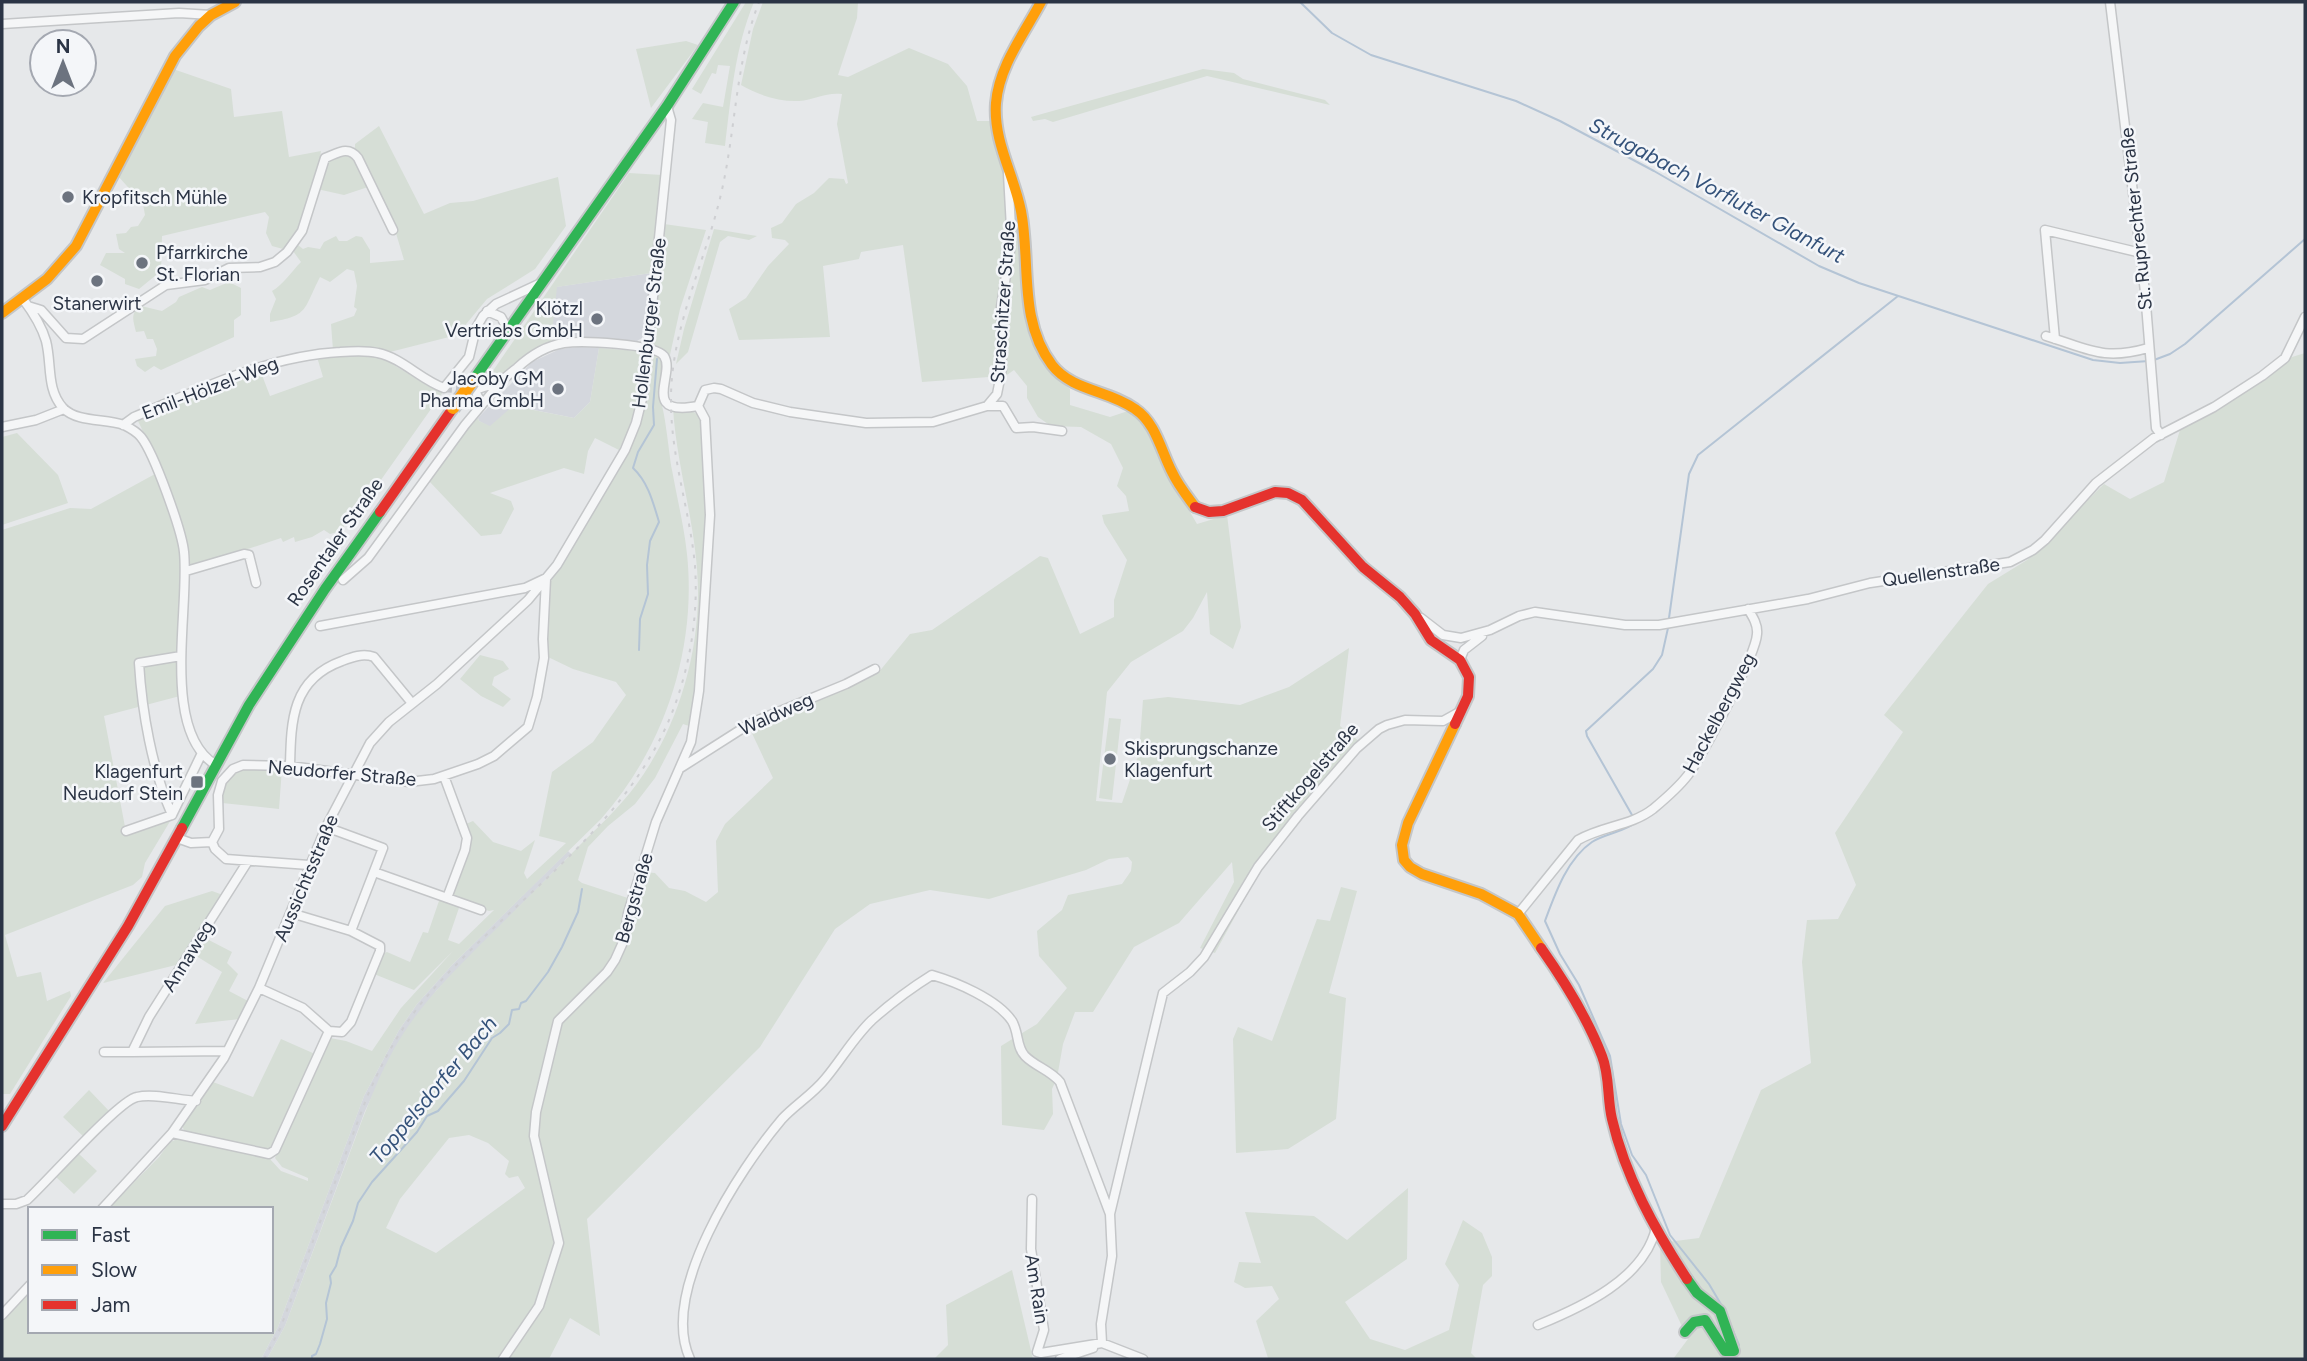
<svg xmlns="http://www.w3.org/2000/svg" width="2307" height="1361" viewBox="0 0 2307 1361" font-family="Figtree,sans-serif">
<rect width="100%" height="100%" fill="#e6e8ea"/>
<path fill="#d4d7dd" d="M 651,273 L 645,332 L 642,338 L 637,341 L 569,336 L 551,339 L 556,287 Z
M 579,347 L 599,348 L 590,402 L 574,418 L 514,406 L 490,427 L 479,421 L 478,418 L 532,362 L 560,349 Z
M 568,851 L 571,854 L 436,991 L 398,1043 L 365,1111 L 285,1326 L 267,1359 L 261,1359 L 278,1327 L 364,1096 L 399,1030 L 417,1004 L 452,965 Z"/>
<path fill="#d6ded6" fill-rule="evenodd" d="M 746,2 L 754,2 C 735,48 731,97 725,146 L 705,143 L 708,122 L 692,119 L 703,103 L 723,107 L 730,66 L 718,65 L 716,74 L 712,73 L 701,94 L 692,89 Z
M 763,2 L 858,2 L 857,18 L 838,75 L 848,77 L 909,48 L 948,64 L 967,86 L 977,121 L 993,121 L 1018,216 L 1023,301 L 1046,367 L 1070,389 L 1070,405 L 1110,417 L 1131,410 L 1148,427 L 1171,479 L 1197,524 L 1227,515 L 1241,627 L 1233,649 L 1210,634 L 1207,592 L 1193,618 L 1183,631 L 1131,662 L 1107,692 L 1096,801 L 1122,803 L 1139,753 L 1143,700 L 1168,697 L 1240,705 L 1289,687 L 1349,648 L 1340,726 L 1365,746 L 1265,862 L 1215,953 L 1200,948 L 1234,882 L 1232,862 L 1179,923 L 1134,947 L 1093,1012 L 1075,1012 L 1063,1044 L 1057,1078 L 1052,1089 L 1053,1114 L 1044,1130 L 1002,1125 L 1001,1046 L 1037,1024 L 1067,988 L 1039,956 L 1037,931 L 1062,910 L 1068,895 L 1122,884 L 1131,871 L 1132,862 L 1128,857 L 1109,859 L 1086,870 L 989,899 L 930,890 L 870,904 L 835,929 L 760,1047 L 587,1219 L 600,1336 L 570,1318 L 549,1359 L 267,1359 L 285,1326 C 306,1270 327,1214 348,1158 C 365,1113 380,1068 407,1028 C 428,997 454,971 481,944 C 513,912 546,880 578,847 C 598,827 619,808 636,785 C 675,732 697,663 698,597 C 699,533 677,472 673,408 C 686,410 697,409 703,422 L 708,512 L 697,690 L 692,727 L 683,724 L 655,778 L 635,804 L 608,826 L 588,847 L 578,880 L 582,883 L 634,900 L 642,872 L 655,873 L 669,888 L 685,891 L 706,902 L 718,892 L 716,841 L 725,824 L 773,778 L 749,727 L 878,673 L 910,634 L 932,630 L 1040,556 L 1048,558 L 1080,634 L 1114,617 L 1114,600 L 1127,560 L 1104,523 L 1102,515 L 1129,511 L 1126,496 L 1117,486 L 1123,468 L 1111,444 L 1081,427 L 1051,426 L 1038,417 L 1027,398 L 1027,386 L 1014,370 L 1004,377 L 989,367 L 989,377 L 922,382 L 903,245 L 861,252 L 859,259 L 823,266 L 830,337 L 739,340 L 729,309 L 746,298 L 768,266 L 789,244 L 785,240 L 772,238 L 771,228 L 782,223 L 796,204 L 814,193 L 829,178 L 844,179 L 846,184 L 848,183 L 837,124 L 842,94 C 826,92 814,100 799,101 C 779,102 758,95 741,85 L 753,29 ZM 469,1135 L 488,1143 L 509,1161 L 505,1174 L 509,1178 L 518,1176 L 525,1188 L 436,1253 L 386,1228 L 400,1199 L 449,1138 Z
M 686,41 L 698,45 L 651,108 L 636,49 Z
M 173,69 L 231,89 L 234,117 L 282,111 L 289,157 L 321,151 C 318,176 302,233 283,249 L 272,246 L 266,233 L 269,217 L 265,212 L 162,236 L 161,271 L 139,289 L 125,284 L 125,279 L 100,265 L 106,253 L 125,253 L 119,249 L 116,234 L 126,233 L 131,227 L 138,226 L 145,215 L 143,204 L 118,176 Z
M 1203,69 L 1234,73 L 1243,79 L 1325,100 L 1330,105 L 1207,76 L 1053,122 L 1045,119 L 1033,121 L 1031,117 Z
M 379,126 L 424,214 L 450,203 L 473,201 L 558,177 L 566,226 L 535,269 L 487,299 L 457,335 L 386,353 L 333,350 L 331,324 L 354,316 L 357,309 L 354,307 L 357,286 L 354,271 L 347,269 L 330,282 L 320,277 C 303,310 309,316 270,322 L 270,314 L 276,299 L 272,291 C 283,285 291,272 301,262 L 293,251 L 298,245 L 303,249 L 308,247 L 320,249 L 324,242 L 336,236 L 339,241 L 347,241 L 356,236 L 362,237 L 370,250 L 370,263 L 404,260 L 395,230 L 355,149 L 355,144 Z
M 344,153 L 356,159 L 368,187 L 344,195 L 317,189 C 324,168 324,162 344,153 Z
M 629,173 L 662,175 L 651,273 L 557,287 L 551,342 L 532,351 L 498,379 L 486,381 Z
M 664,224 L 706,230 L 680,309 L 670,355 L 654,346 L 652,342 Z
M 714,229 L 757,236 L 749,240 L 728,236 L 720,242 L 688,352 L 676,364 L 684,329 Z
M 229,282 L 241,288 L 241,315 L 234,320 L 234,337 L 161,370 L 154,366 L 145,372 L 137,366 L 135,359 L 156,356 L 157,349 L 153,339 L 147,339 L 144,331 L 136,332 C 133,320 130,313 141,306 L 162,311 L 176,302 L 179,297 L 202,287 L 210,290 Z
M 599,348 L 639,351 L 644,357 C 640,395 636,416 619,450 L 595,438 L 588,451 L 584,474 L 564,468 L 490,493 L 511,501 L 514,509 L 501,534 L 481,536 L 429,481 L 462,435 L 478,418 L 479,421 L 490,426 L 513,406 L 574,418 L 590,402 Z
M 2305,353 L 2305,1359 L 1673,1359 L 1688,1339 L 1661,1282 L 1660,1243 L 1699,1238 L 1761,1090 L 1811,1063 L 1802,962 L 1807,920 L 1838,919 L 1856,885 L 1835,833 L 1903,732 L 1884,715 L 1988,584 L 2027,560 L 2104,484 L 2130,499 L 2164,482 L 2180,430 L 2292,357 Z
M 656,354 L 660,356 L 664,362 L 659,398 C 665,406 669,455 672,470 C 677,498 684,526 687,554 C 697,650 664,748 601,819 L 452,965 L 417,1004 L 399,1030 L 364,1096 L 278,1327 L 261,1359 L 2,1359 L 2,1322 L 30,1290 L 30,1331 L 271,1331 L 271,1209 L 108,1209 L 159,1157 L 170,1142 L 180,1138 L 270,1159 L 281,1171 L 308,1181 L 308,1178 L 282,1167 L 275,1158 L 330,1038 L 346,1041 L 372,1051 L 401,1008 L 453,951 L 414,990 L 374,974 L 382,954 L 387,952 L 410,962 L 423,932 L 428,933 L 440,898 L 460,905 L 448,940 L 459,944 L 494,910 L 489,911 L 454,899 L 451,894 L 469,838 L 466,824 L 473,821 L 493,842 L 521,851 L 535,840 L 524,873 L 527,879 L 566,843 L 539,836 L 552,772 L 593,742 L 626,695 L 616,682 L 573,669 L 548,657 L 548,586 L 612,481 L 627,452 L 638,426 L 647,394 L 650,360 Z
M 352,355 L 381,357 L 428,386 L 443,392 L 359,511 L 349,515 L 342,531 L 330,534 L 324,530 L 312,537 L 295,542 L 294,537 L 283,542 L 281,538 L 197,566 L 188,566 C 182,513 160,466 137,419 L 260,370 L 270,396 L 323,377 L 317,357 Z
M 17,433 L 58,475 L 68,503 L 2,525 L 2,437 Z
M 155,474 L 175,522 L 182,548 L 180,696 L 104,716 L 126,832 L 172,818 L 145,863 L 142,877 L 133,885 L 5,935 L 17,977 L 41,972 L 47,1001 L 70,991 L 71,996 L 10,1094 L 2,1094 L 2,530 L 70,508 L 91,509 Z
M 480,655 L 503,661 L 509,669 L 494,677 L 492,685 L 511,699 L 503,707 L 481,696 L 460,679 Z
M 1109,718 L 1121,719 L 1112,800 L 1099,798 Z
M 243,768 L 282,768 L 279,809 L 222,803 C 221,785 225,775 243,768 Z
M 1341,887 L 1357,891 L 1329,993 L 1346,998 L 1336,1119 L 1288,1149 L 1236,1153 L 1233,1039 L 1238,1027 L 1272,1041 L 1317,919 L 1330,921 Z
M 212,891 L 223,895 L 180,964 L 103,983 L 165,906 Z
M 203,937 L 232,952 L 227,963 L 238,974 L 229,991 L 248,1001 L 240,1019 L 195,1024 L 222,972 L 193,954 Z
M 281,1039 L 315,1054 L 271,1148 L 263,1151 L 185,1133 L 182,1125 L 213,1082 L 253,1097 Z
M 89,1090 L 110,1112 L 85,1138 L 63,1117 Z
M 78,1153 L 97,1171 L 74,1194 L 55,1176 Z
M 1408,1188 L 1407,1259 L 1345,1302 L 1370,1339 L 1405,1350 L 1449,1330 L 1459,1285 L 1445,1264 L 1463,1220 L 1482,1233 L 1492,1257 L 1492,1276 L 1483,1285 L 1471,1353 L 1477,1359 L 1268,1358 L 1256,1321 L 1279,1299 L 1272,1286 L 1245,1288 L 1234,1282 L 1239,1262 L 1261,1263 L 1245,1212 L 1314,1216 L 1347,1240 Z
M 1012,1270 L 1033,1359 L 934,1359 L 948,1345 L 946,1305 Z"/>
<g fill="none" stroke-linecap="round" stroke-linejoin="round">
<path stroke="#b4c4d5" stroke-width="2" d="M 1300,2 L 1332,33 L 1371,55 L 1516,101 L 1560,121 L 1654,171 L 1819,266 L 1859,283 L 2093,360 L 2120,363 L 2149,361
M 2154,360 L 2170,354 L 2185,344 L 2305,239
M 1669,618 L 1689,474 L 1698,455 L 1898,296
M 639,650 L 640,619 L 648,594 L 647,565 L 650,541 L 659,522 C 653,502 648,482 633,468 L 638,452 L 654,425 L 653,407 L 657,359
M 1632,815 L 1587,736 L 1586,731 L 1653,669 L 1662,655 L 1668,628
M 1636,822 C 1627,831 1604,834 1592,842 C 1567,859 1555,894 1545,921 L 1560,954 L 1579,985 L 1610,1056 L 1621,1124 L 1632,1155 L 1646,1175 L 1670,1235 L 1709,1284 L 1722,1306
M 1726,1314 L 1739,1345
M 312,1359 L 312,1356 L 316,1354 L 320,1344 L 327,1319 L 326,1303 L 331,1283 L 330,1276 L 336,1266 L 341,1247 L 353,1221 L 358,1203 L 372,1182 L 417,1132 L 427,1116 L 438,1111 L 464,1081 L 492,1038 L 500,1033 L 509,1024 L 512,1010 L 519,1009 L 521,1003 L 526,1001 L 548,972 L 562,947 L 578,912 L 582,889"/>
<path stroke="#c1c4c9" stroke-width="8" stroke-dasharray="8 4" stroke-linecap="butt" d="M 444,388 L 469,390"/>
<g stroke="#c4c6c8" stroke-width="11">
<path id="street" d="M 2110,2 L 2145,292 L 2156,428 L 2161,435
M 2,24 L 179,13 L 211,15
M 23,299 C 32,311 42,327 46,341 C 52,364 46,389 63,408 C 78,423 105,418 124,425 C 130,428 137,432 141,437 C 154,453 182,531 184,552 C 190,607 160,732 216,765
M 28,306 L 41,310 L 66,338 L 83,339 L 166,285 L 205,280 L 229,268 L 260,267 L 275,262 L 287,252 L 302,231 L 325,158 C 338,153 348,145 358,158 L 393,230
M 487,311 L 501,317 L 508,330
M 2046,336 C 2089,349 2103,361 2148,348
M 2055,339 L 2045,230 L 2141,253
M 481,404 L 475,390 C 483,387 493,385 500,381 C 506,378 511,372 517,368 C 531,355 545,346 564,343 C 581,341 654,343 664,356 C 676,374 639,417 698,406 L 705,390 L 714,388 L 721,389 L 753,403 L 790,412 L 866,423 L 933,422 L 987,406 L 997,394 L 1002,369 L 1001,307 L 1010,251 L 1011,228 L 1008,174
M 988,406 L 1003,406 L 1016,428 L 1033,427 L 1062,431
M 123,425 L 134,417 C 201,389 267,356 340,352 C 352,351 366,350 378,353 C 402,358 421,380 444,388 L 469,357 L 476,328 L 483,316 L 496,304 L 539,284
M 2,427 L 36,420 L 64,409
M 186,571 L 244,554 L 249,555 L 256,583
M 343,580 L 368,558 L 465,425 L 500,383
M 1421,618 L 1443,635 L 1461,638 L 1490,630 L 1519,616 L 1535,612 L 1625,625 L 1659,625 L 1808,599 L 1870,583 L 2010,562 L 2033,550 L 2045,540 L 2096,483 L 2154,438 L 2214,407 L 2262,376 L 2285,358 L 2305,317
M 320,626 L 525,588 L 544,579
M 1460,660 L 1464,650 L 1482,636
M 290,766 C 291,720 292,679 342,661 C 352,657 363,653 374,657 L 411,702
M 682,767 L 751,723 L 846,684 L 875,669
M 444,776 L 467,838 L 465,850 L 447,898
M 172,815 C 152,769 142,712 139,663 L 181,656
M 172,815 L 201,755
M 326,827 L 383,848 L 351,931
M 126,831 L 172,815
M 177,838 L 191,843 L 212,842
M 212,842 L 219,829 L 218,795 L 222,781 L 233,769 L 243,765 L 290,766 L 409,782 L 434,779 L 478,764 L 494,756 L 528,727 L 537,697 L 544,658 L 543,639 L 546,579
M 212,842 L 215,849 L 226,859 L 309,865
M 374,872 L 481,910
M 1518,914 L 1578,840 C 1602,826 1631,826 1653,809 C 1665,799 1678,788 1688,775 C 1702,756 1756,655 1757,634 C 1758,625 1753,617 1748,609
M 259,988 L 303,1008 L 329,1031 L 342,1032 L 351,1022 L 380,951 L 380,946 L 351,931 L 291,913
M 104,1052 L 132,1052 L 149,1017 L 248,861
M 132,1052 L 227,1051
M 172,1133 L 269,1154 L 275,1150 L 329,1031
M 1032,1199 L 1031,1249 L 1044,1330 L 1037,1352 L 1041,1353 L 1102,1343 L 1143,1359
M 2,1204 L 16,1204 L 27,1200 C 46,1183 119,1100 137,1097 C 154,1093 178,1100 196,1101
M 102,1209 L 172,1133 L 224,1058 L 259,988 L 326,827 L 370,743 L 389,722 L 437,684 L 528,600 L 557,565 L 625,450 L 636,423 L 643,395 L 671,120 L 667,106
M 2,1315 L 30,1285
M 1538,1325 C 1582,1307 1644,1279 1656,1228
M 1102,1343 L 1101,1324 L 1112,1256 L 1110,1214 L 1163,993 L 1190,972 L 1204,957 L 1258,867 L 1298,816 L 1357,748 L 1379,729 L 1387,725 L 1405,720 L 1443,721 L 1461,711
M 503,1359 L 539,1306 L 559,1243 L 534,1136 L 536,1112 L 558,1021 L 607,972 L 615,960 L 624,940 L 628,913 L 656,822 L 691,742 L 699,691 L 710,515 L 705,419 L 698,406
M 690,1359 C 659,1292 739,1170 782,1119 C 795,1105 813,1094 825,1079 C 841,1060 854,1037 872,1020 C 890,1004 911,988 932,975 C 956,982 997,999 1012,1021 C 1019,1032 1016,1047 1025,1056 C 1036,1067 1050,1070 1060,1082 L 1110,1214
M 1060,1359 L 1093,1348"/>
</g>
<g stroke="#c4c6c8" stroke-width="14">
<path id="fast" d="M 474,379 L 667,106 L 734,2
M 182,828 L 249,705 L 325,589 L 380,512
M 1685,1332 L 1694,1322 L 1705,1320 L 1725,1351 L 1734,1351 L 1720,1311 L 1697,1293 L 1687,1279"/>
</g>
<g stroke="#c4c6c8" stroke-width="14">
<path id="slow" d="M 1041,2 C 1024,34 999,66 996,103 C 993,141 1014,175 1021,211 C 1031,262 1018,320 1052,365 C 1072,391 1109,390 1135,409 C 1156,423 1161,451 1172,472 C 1178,485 1187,496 1195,507
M 2,313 L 47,279 L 76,246 L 175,56 L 199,26 L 211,15 L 235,2
M 1455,724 L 1408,823 L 1402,845 L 1404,860 L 1410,867 L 1422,874 L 1481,894 L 1518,914 L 1541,948"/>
</g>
<g stroke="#c4c6c8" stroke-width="14">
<path id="jam" d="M 1195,507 L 1209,512 L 1223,511 L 1275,492 L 1288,493 L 1302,500 L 1363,567 L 1400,597 L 1415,614 L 1431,640 L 1460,660 L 1469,677 L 1468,696 L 1455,724
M 380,512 L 453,408
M 1541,948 C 1565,982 1587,1017 1602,1056 C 1610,1076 1607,1099 1612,1119 C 1625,1176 1655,1230 1687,1279
M 2,1126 L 128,926 L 182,828"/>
</g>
<use href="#street" stroke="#f5f6f7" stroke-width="8"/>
<use href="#fast" stroke="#30b455" stroke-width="10"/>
<use href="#slow" stroke="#ff9f0a" stroke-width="10"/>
<use href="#jam" stroke="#e5322d" stroke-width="10"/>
<path stroke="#cecfd2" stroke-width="2" stroke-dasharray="3.5 7" stroke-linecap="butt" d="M 264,1359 L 280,1329 L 367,1097 C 383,1060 403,1023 430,993 C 514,896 639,821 679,693 C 692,653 698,609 695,566 C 690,511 671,458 671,402 C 670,330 705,263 721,194 C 736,130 735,64 759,2"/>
<g stroke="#c2c5c8" stroke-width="16" stroke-linecap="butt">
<path id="slow-bridge" d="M 453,408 L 474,379"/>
</g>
<use href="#slow-bridge" stroke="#ff9f0a" stroke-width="12"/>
</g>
<g fill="#6c737f" stroke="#f4f6f9" stroke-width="2.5">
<circle cx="68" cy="197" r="7"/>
<circle cx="142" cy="263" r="7"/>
<circle cx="97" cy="281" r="7"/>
<circle cx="597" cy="319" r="7"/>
<circle cx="558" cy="389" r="7"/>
<circle cx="1110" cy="759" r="7"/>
<rect x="190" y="775" width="14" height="14" rx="3.5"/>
</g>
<g text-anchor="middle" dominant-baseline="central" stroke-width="5" stroke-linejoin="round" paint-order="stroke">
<g font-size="19" fill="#2b3445" stroke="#f4f6f9" text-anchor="start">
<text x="82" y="197">Kropfitsch Mühle</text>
<text x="156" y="252">Pfarrkirche<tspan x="156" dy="22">St. Florian</tspan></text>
<text x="97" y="303" text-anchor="middle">Stanerwirt</text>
<text x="583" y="308" text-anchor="end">Klötzl<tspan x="583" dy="22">Vertriebs GmbH</tspan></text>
<text x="544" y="378" text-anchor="end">Jacoby GM<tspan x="544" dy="22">Pharma GmbH</tspan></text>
<text x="1124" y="748">Skisprungschanze<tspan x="1124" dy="22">Klagenfurt</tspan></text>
<text x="183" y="771" text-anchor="end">Klagenfurt<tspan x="183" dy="22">Neudorf Stein</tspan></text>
</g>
<g font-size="19" fill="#2b3445" stroke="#f4f6f9">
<text transform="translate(2136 219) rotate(-96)">St. Ruprechter Straße</text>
<text transform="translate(1003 302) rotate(-86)">Straschitzer Straße</text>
<text transform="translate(649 323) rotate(-83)">Hollenburger Straße</text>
<text transform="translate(210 388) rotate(-21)">Emil-Hölzel-Weg</text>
<text transform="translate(335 542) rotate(-55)">Rosentaler Straße</text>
<text transform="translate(1941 572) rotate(-8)">Quellenstraße</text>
<text transform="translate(1719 713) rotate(-62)">Hackelbergweg</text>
<text transform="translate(776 714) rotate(-24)">Waldweg</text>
<text transform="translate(342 773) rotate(5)">Neudorfer Straße</text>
<text transform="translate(1310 777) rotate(-49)">Stiftkogelstraße</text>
<text transform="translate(306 878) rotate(-67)">Aussichtsstraße</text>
<text transform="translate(634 898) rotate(-74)">Bergstraße</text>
<text transform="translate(188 956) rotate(-58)">Annaweg</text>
<text transform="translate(1037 1289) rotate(81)">Am Rain</text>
</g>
<g font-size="21" font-style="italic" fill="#34527a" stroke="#f4f6f9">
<text transform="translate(1717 190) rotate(28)">Strugabach Vorfluter Glanfurt</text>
<text transform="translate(433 1090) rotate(-50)">Toppelsdorfer Bach</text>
</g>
</g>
<rect width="2307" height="1361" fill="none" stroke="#2b3445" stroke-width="7"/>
<rect x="28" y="1207" width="245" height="126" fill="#f4f6f9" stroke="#a4a8b1" stroke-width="2"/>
<rect x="42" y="1230" width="35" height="10" fill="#30b455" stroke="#a4a8b1" stroke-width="2"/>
<text x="91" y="1242" font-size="21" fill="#2b3445">Fast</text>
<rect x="42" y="1265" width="35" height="10" fill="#ff9f0a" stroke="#a4a8b1" stroke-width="2"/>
<text x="91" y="1277" font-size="21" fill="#2b3445">Slow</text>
<rect x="42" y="1300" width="35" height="10" fill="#e5322d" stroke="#a4a8b1" stroke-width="2"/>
<text x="91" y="1312" font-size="21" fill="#2b3445">Jam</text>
<g transform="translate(63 63)"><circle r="33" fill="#f4f6f9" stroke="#a4a8b1" stroke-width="2"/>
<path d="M0-5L12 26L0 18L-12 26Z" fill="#6c737f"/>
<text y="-10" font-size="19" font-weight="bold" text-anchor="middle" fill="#2b3445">N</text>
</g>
</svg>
